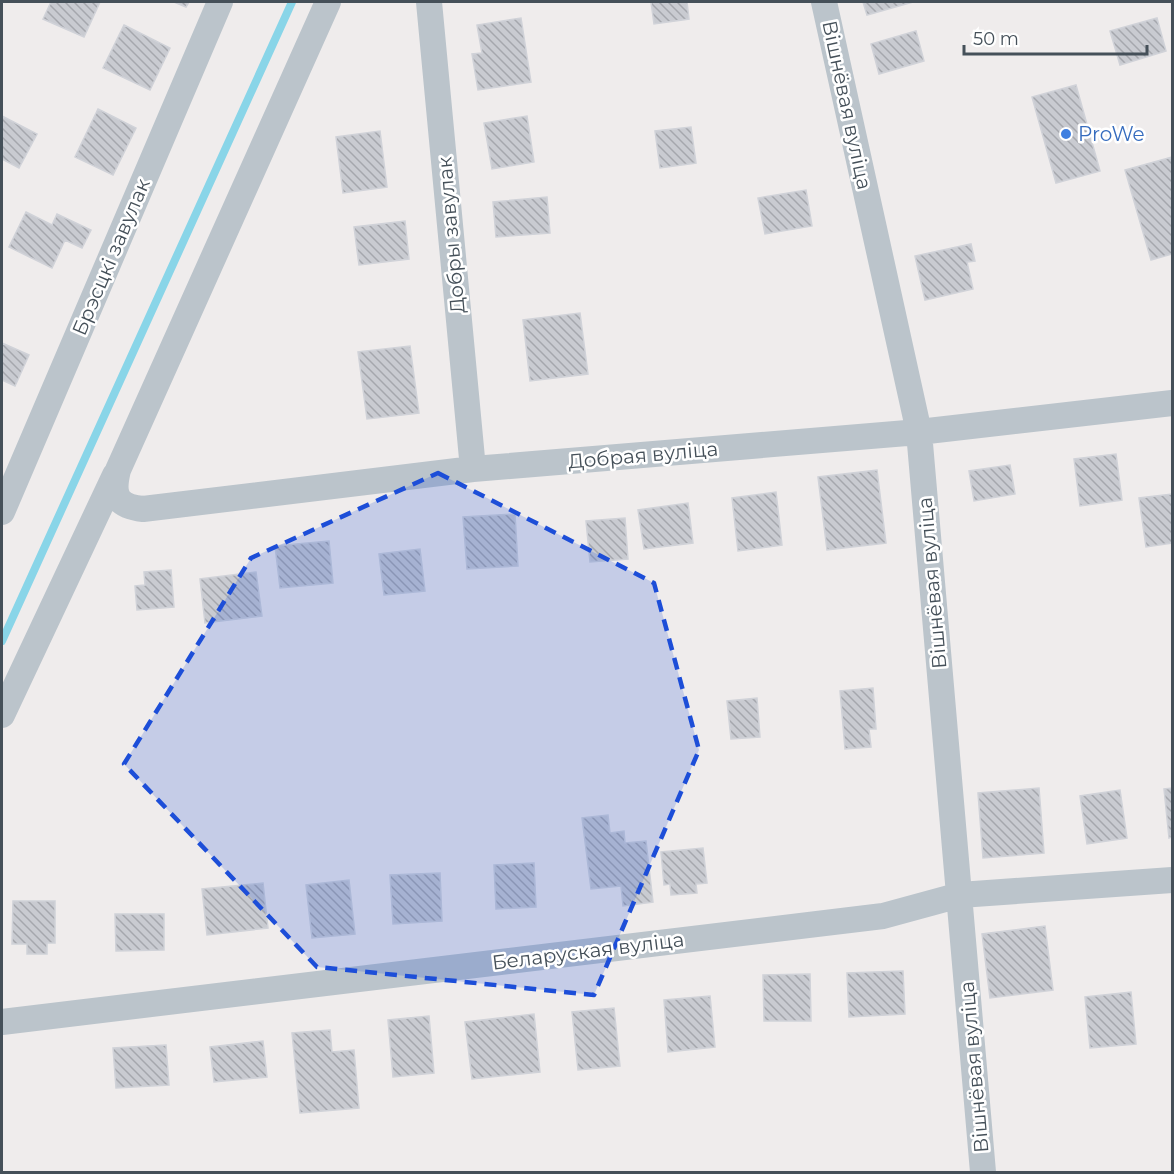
<svg xmlns="http://www.w3.org/2000/svg" width="1174" height="1174" viewBox="0 0 1174 1174" font-family="Montserrat,sans-serif">
<defs>
<pattern id="building-back-hatch" width="6" height="6" patternUnits="userSpaceOnUse" patternTransform="scale(1.5)"><rect width="6" height="6" fill="#c9cbd1"/><path d="M-1 5l2 2M0 0l6 6M5-1l2 2" fill="none" stroke="#a5a7ad"/></pattern>
</defs>
<rect width="100%" height="100%" fill="#efecec"/>
<g fill="none" stroke-linecap="round" stroke-linejoin="round">
<path stroke="#89d5e8" stroke-width="8" d="M 2,641 L 292,2"/>
</g>
<path fill="url(#building-back-hatch)" stroke="#d0d2d8" stroke-width="1.5" d="M 51,2 L 100,2 L 84,37 L 43,19 Z
M 174,2 L 189,2 L 186,7 Z
M 651,2 L 687,2 L 689,19 L 654,24 Z
M 863,2 L 913,2 L 867,15 Z
M 521,18 L 531,82 L 478,90 L 472,54 L 482,53 L 477,25 Z
M 1157,18 L 1166,51 L 1120,65 L 1110,31 Z
M 124,25 L 170,48 L 150,90 L 103,68 Z
M 916,31 L 924,61 L 879,74 L 871,44 Z
M 1076,85 L 1100,171 L 1056,183 L 1032,97 Z
M 98,109 L 136,128 L 113,175 L 75,157 Z
M 2,116 L 37,134 L 19,168 L 2,159 Z
M 527,116 L 534,162 L 492,169 L 484,123 Z
M 691,127 L 696,163 L 660,168 L 655,131 Z
M 380,131 L 387,187 L 343,193 L 336,137 Z
M 1172,157 L 1172,254 L 1151,260 L 1125,170 Z
M 806,190 L 812,226 L 765,234 L 758,198 Z
M 547,197 L 550,233 L 496,237 L 493,202 Z
M 26,212 L 52,225 L 57,214 L 91,230 L 82,248 L 65,240 L 52,268 L 9,247 Z
M 405,221 L 409,259 L 359,265 L 354,227 Z
M 971,244 L 975,261 L 967,262 L 973,289 L 925,300 L 915,256 Z
M 580,313 L 588,374 L 530,381 L 523,320 Z
M 2,343 L 29,355 L 15,386 L 2,380 Z
M 410,346 L 419,413 L 367,419 L 358,352 Z
M 1116,454 L 1122,500 L 1080,506 L 1074,459 Z
M 1010,465 L 1015,494 L 974,501 L 969,471 Z
M 877,470 L 886,543 L 827,550 L 818,477 Z
M 776,492 L 782,545 L 738,551 L 732,498 Z
M 1172,494 L 1172,543 L 1146,547 L 1139,498 Z
M 688,503 L 693,543 L 644,549 L 638,510 Z
M 515,514 L 518,566 L 467,569 L 463,517 Z
M 625,518 L 628,559 L 590,562 L 586,521 Z
M 329,541 L 333,583 L 280,588 L 275,546 Z
M 420,549 L 425,591 L 384,595 L 379,554 Z
M 171,570 L 174,607 L 137,610 L 135,586 L 145,585 L 144,572 Z
M 256,572 L 262,616 L 205,623 L 200,579 Z
M 873,688 L 876,729 L 869,729 L 871,747 L 845,749 L 840,691 Z
M 757,698 L 760,737 L 731,739 L 727,701 Z
M 1039,788 L 1044,853 L 983,858 L 978,793 Z
M 1172,788 L 1172,837 L 1169,838 L 1164,789 Z
M 1120,790 L 1127,838 L 1087,844 L 1080,796 Z
M 608,815 L 610,833 L 624,831 L 625,843 L 646,841 L 653,902 L 623,906 L 621,886 L 591,889 L 582,818 Z
M 703,848 L 707,883 L 696,884 L 697,893 L 671,895 L 670,884 L 664,885 L 661,852 Z
M 534,863 L 536,907 L 496,909 L 494,865 Z
M 440,873 L 442,921 L 393,924 L 390,875 Z
M 349,880 L 355,934 L 312,938 L 306,885 Z
M 263,883 L 268,928 L 207,935 L 202,889 Z
M 13,901 L 55,901 L 55,943 L 47,943 L 47,954 L 27,954 L 27,944 L 12,944 Z
M 115,914 L 164,914 L 164,950 L 116,951 Z
M 1045,926 L 1053,990 L 990,998 L 982,934 Z
M 903,971 L 905,1014 L 849,1017 L 847,973 Z
M 810,974 L 811,1021 L 764,1021 L 763,975 Z
M 1131,992 L 1136,1044 L 1090,1048 L 1085,997 Z
M 710,996 L 715,1047 L 668,1052 L 664,1000 Z
M 614,1008 L 620,1066 L 578,1070 L 572,1012 Z
M 534,1014 L 540,1072 L 472,1079 L 465,1022 Z
M 429,1016 L 434,1073 L 393,1077 L 388,1020 Z
M 330,1030 L 332,1052 L 354,1050 L 359,1108 L 300,1113 L 292,1033 Z
M 263,1041 L 267,1077 L 214,1082 L 210,1047 Z
M 166,1045 L 169,1085 L 116,1088 L 113,1048 Z"/>
<g fill="none" stroke-linecap="round" stroke-linejoin="round">
<path stroke="#bbc4cb" stroke-width="26" d="M 328,2 L 118,470 C 112,495 116,506 143,509 L 473,469 L 919,432 L 1172,403
M 429,2 L 473,469
M 824,2 L 919,432 L 983,1172
M 2,512 L 220,2
M 2,715 L 115,475
M 2,1022 L 883,916 L 960,895 L 1172,880"/>
</g>
<path fill="#1d4ed8" fill-opacity="0.2" stroke="#1d4ed8" stroke-width="4.5" stroke-dasharray="12 8" stroke-linejoin="round" d="M 438,473 L 654,583 L 699,750 L 594,995 L 317,967 L 124,764 L 251,558 Z"/>
<circle fill="#3f7fe0" stroke="#fff" stroke-width="2" cx="1066" cy="134" r="6"/>
<g text-anchor="middle" dominant-baseline="central" stroke-width="5" stroke-linejoin="round" paint-order="stroke">
<g font-size="20" fill="#455059" stroke="#fff">
<text transform="translate(847 105) rotate(78)">Вішнёвая вуліца</text>
<text transform="translate(451 235) rotate(-95)">Добры завулак</text>
<text transform="translate(111 257) rotate(-67)">Брэсцкі завулак</text>
<text transform="translate(643 455) rotate(-5)">Добрая вуліца</text>
<text transform="translate(932 583) rotate(-95)">Вішнёвая вуліца</text>
<text transform="translate(588 951) rotate(-7)">Беларуская вуліца</text>
<text transform="translate(974 1067) rotate(-95)">Вішнёвая вуліца</text>
</g>
<g font-size="20" fill="#366cbe" stroke="#fff" text-anchor="start">
<text x="1078" y="134">ProWe</text>
</g>
</g>
<rect width="1174" height="1174" fill="none" stroke="#455059" stroke-width="6"/>
<path d="M964 45v9h183v-9" fill="none" stroke="#455059" stroke-width="3"/>
<text x="973" y="45" font-size="18" fill="#455059" stroke="#ffffff" stroke-width="4.5" paint-order="stroke">50 m</text>
</svg>
